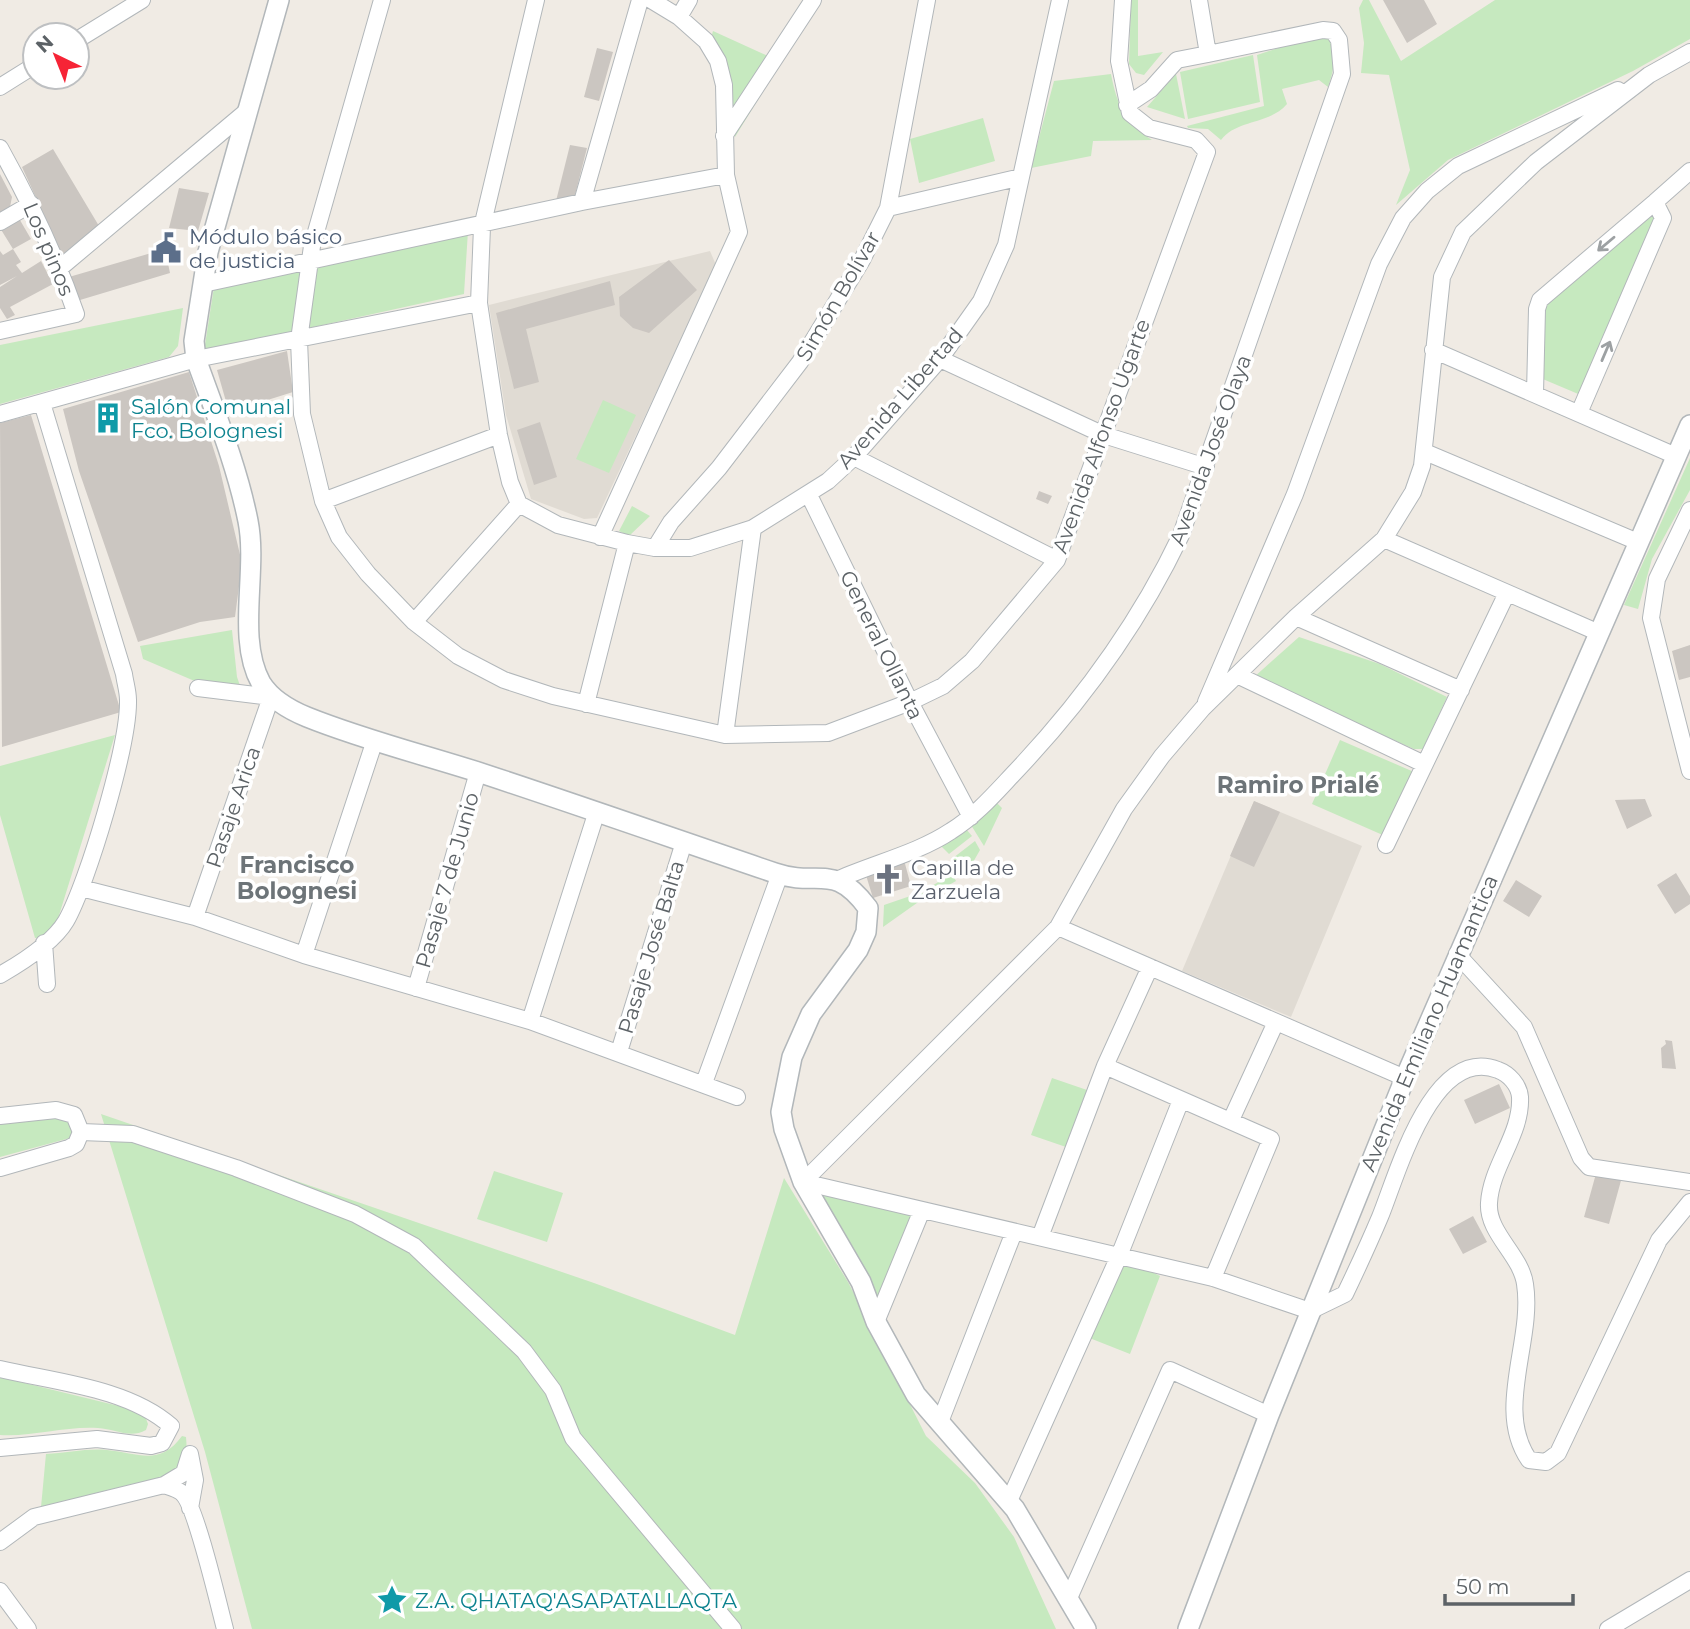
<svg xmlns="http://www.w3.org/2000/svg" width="1690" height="1629" viewBox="0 0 1690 1629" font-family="Montserrat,sans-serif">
<rect width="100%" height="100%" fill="#f0ebe4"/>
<path fill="#e0dbd3" d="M 710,251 L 716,265 L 597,518 L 584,519 L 531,499 L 506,415 L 489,305 Z
M 1254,801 L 1362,846 L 1291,1017 L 1182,971 Z"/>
<path fill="#c6e9bf" d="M 1131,0 L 1138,0 L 1138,56 L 1163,52 L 1144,75 L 1136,73 L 1129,64 Z
M 1363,0 L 1369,0 L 1401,61 L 1495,0 L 1690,0 L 1690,39 L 1633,71 L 1448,160 L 1396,205 L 1410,170 L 1389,75 L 1361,73 L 1364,43 L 1359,8 Z
M 713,31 L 781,62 L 735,137 L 721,58 L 711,38 Z
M 1317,35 L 1329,39 C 1337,55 1334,70 1328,87 L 1319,80 L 1282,89 L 1287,104 C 1269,125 1237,119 1221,140 L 1208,129 L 1188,128 L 1187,126 L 1264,106 L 1257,55 Z
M 1253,55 L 1260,102 L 1188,119 L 1180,72 Z
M 1111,74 C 1117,105 1125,123 1152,140 L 1093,141 L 1091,156 L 1031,168 L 1054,81 Z
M 1176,74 L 1185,119 L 1147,107 Z
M 983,118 L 995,161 L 919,183 L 910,139 Z
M 1650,210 L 1661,220 L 1583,396 L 1538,377 L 1547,300 Z
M 468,231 L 464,294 L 309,328 L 316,265 Z
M 303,267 L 293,336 L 204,351 L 214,287 Z
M 183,308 L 178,346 L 169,357 L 0,404 L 0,345 Z
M 603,400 L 636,415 L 609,473 L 576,459 Z
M 1690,458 L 1690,490 L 1652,559 L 1638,609 L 1624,605 Z
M 632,506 L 650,516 L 629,536 L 619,531 Z
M 232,630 L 237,677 L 243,694 L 218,691 L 143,659 L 140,646 Z
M 1299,637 L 1380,664 L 1447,697 L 1423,749 L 1414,749 L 1253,678 Z
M 115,735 L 56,925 L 44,937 L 35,938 L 0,815 L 0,766 Z
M 1340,740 L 1414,772 L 1385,836 L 1312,804 Z
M 996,802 L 1002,808 L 984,846 L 971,825 Z
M 966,829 L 972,836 L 949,854 L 941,846 Z
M 975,841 L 980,850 L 964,878 L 953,858 Z
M 952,874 L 956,881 L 933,894 L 930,887 Z
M 922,892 L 924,898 L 883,927 L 884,905 Z
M 1052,1078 L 1087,1090 L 1066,1147 L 1031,1135 Z
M 101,1114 L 594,1283 L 735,1335 L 784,1178 L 848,1282 L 926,1436 L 975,1483 L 1014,1537 L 1056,1629 L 252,1629 L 205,1452 Z
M 66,1116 L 77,1122 L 70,1138 L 0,1157 L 0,1124 Z
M 494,1171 L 563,1193 L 547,1242 L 477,1219 Z
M 803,1182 L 922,1210 L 876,1322 Z
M 1119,1256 L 1160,1276 L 1130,1354 L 1087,1337 Z
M 0,1377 L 127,1408 L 145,1416 L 148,1424 L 146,1430 C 130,1439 115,1429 98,1428 C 65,1426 33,1437 0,1435 Z
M 182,1436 L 186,1437 C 187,1449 188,1462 177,1471 C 156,1487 68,1503 41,1507 L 46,1454 C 66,1453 88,1448 107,1450 C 139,1453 159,1467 182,1436 Z"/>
<path fill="#cbc6c1" d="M 1383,0 L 1424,0 L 1437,24 L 1407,43 Z
M 597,48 L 613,52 L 599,101 L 584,97 Z
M 570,145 L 587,148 L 574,199 L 556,201 Z
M 53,149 L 99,226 L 63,257 L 22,167 Z
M 0,174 L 12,197 L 10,207 L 0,213 Z
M 179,188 L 209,193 L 198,231 L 169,228 Z
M 17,215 L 31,239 L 13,249 L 0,228 Z
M 13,249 L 21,262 L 16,265 L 22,273 L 41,261 L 53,284 L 10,307 L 15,315 L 7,319 L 0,308 L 0,287 L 17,276 L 0,285 L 0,251 L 3,255 Z
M 165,249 L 170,273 L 80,300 L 69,277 Z
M 669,260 L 697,290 L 649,333 L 633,328 L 620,316 L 619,297 Z
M 610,281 L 615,305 L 526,329 L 539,382 L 514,389 L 496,313 Z
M 287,351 L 293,392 L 229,412 L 217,370 Z
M 189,372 L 219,466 L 242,563 L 235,617 L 200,622 L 138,642 L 79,471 L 63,409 Z
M 31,415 L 121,712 L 2,747 L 0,423 Z
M 540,422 L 557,477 L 534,485 L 517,430 Z
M 1039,491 L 1052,496 L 1048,504 L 1036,499 Z
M 1690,645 L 1690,677 L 1679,680 L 1672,651 Z
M 1645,799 L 1652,816 L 1627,829 L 1615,800 Z
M 1254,801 L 1280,812 L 1254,867 L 1230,856 Z
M 904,860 L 911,886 L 873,898 L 865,872 Z
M 1676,873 L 1690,896 L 1690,904 L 1675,914 L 1657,885 Z
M 1516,880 L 1542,896 L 1529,917 L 1503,901 Z
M 1665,1040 L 1672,1041 L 1676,1069 L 1662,1068 L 1661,1048 L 1666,1044 Z
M 1499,1084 L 1510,1108 L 1475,1124 L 1464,1100 Z
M 1597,1170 L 1622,1177 L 1609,1224 L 1584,1217 Z
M 1473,1216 L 1487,1242 L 1463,1254 L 1449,1229 Z"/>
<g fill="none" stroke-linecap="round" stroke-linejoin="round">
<g stroke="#b2b7ba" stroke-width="18">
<path id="minor" d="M 382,0 L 312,246 L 299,340 L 302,414 L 323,501 L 339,537 L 368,574 L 414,622 L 458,656 L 504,680 L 553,696 L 725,735 L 828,733 L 910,702 L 943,686 L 972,661 L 1057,560 L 1207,152 L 1196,140 L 1149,128 L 1130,113 L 1119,61 L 1123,0
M 536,0 L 482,227 L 479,303 L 499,435 L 510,482 L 519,504 L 558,525 L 627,543 L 655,548 L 690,548 L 753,528 L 828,481 L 854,457 L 940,359 L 981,301 L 1006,245 L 1060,0
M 679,17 L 689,0
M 77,40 L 142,0
M 0,87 L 35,65
M 1127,105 L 1151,89 L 1177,60 L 1208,54
M 724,136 L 813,0
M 0,148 C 30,202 56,256 76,314 L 0,331
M 582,202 L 640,0
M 1655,202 L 1690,171
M 888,208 L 1021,177
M 0,222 L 31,204
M 60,268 L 248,110
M 203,284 L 582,202 L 726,175
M 1433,350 L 1676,456
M 940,359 L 1104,435 L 1206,467
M 1535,393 L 1537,309 L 1540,300 L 1655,202 L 1663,218 L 1579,413
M 0,414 L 196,359 L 479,303
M 1425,452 L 1638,542
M 854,457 L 1057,560
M 809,495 L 910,702 L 971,817
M 323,501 L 499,435
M 1690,510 L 1657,579 L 1651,618 L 1690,771
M 600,537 L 739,232 L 726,175 L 724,85 L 718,61 L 706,41 L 679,17 L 651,0
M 1384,539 L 1597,632
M 655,548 L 671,522 L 719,468 L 800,362 L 862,260 L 888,208 L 927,0
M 1296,617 L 1461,690
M 414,622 L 519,504
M 1237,675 L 1424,764
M 1206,702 L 1295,494 L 1379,264 L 1403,218 L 1427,191 L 1458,166 L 1618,90
M 586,704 L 627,543
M 725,735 L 753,528
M 1386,845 L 1507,593
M 839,879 C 875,863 918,853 951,831 C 977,815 997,791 1017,770 C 1084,699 1139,623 1181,535 L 1342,74 L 1339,40 L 1333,31 L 1323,30 L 1208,54 L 1199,0
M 81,888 L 195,917 L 304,955 L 530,1021 L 737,1097
M 195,917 L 271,697 L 198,688
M 1058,927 L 1405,1078
M 44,943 L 47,984
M 1457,954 L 1524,1027 L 1581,1158 L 1589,1167 L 1690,1182
M 304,955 L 375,740
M 0,975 C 21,963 53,943 66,921 C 88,882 129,744 128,700 C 128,691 125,682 124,674 L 42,403
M 416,988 L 478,772
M 530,1021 L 597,811
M 619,1052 L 684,842
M 1105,1066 L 1271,1139 L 1213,1278
M 704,1083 L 780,874
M 0,1116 L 56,1110 L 74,1115 L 81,1132 L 76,1144 L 69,1148 L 0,1168
M 1231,1120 L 1276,1022
M 81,1132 L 133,1134 L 236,1168 L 355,1214 L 414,1246 L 524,1351 L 553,1390 L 573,1438 L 733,1629
M 803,1182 L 1213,1278 L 1310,1311 L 1345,1294 C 1357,1269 1369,1243 1380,1217 C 1397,1176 1432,1044 1498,1070 C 1509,1074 1519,1085 1520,1097 C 1522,1134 1491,1166 1489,1203 C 1487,1233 1521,1255 1525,1284 C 1534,1341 1494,1409 1529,1460 L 1546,1462 L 1558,1453 L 1659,1240 L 1690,1202
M 803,1182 L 1058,927 L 1124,809 L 1162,756 L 1203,708 L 1296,617 L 1384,539 L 1413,492 L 1422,466 L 1442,277 L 1463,232 L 1536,162 L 1649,75 L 1690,52
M 1040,1237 L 1105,1066 L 1150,967
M 876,1322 L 922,1210
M 0,1369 C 55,1382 128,1388 171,1426 L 162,1443 L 151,1446 L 97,1439 L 0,1448
M 940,1422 L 1014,1232
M 164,1485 L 184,1473 L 190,1454 L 195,1480 L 190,1508
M 1009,1501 L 1119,1256 L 1181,1100
M 0,1542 L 34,1517 L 164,1485 C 170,1487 179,1489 183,1494 C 196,1507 219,1606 225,1629
M 0,1591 L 28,1629
M 1069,1598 L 1170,1370 L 1269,1415
M 1608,1629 L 1690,1580"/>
</g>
<g stroke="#b2b7ba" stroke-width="22">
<path id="tertiary" d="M 279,0 L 208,252 L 194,341 L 196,359 C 215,412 237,466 248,521 C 258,571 236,638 261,683 C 271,699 290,710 307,717 C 364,740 425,755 484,774 C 581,806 678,840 775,873 C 819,888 833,861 868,908 L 866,932 L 858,950 L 811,1014 L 792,1057 L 781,1112 L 784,1129 L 803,1182 L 861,1282 L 876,1322 L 916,1395 L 1015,1509 L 1086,1629
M 1188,1629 L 1269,1415 L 1405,1078 L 1690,425"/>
</g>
<use href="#minor" stroke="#fff" stroke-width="16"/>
<use href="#tertiary" stroke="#fff" stroke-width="19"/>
</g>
<defs><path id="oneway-shaft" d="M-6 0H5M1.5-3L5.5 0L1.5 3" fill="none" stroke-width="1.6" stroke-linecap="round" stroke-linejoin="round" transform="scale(1.75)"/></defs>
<g stroke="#9da1a3">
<use href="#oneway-shaft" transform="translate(1606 244) rotate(140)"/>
<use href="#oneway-shaft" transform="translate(1606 351) rotate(-67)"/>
</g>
<defs>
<g id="civic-bare" transform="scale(2.415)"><path d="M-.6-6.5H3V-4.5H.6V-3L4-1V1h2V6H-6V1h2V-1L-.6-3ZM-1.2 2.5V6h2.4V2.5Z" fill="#5c6f8a" stroke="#fff" stroke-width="2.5" paint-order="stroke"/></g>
<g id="building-bare" transform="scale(2.415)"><path d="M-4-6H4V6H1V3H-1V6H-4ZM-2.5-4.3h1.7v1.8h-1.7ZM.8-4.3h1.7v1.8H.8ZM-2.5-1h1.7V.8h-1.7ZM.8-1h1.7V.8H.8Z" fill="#0f9aa8" stroke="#fff" stroke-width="2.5" paint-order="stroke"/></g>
<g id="church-bare" transform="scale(2.415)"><path d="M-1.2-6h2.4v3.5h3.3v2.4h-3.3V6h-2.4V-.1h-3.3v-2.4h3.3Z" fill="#6b7280" stroke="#fff" stroke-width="2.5" paint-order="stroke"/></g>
<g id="sight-bare" transform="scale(2.415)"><path d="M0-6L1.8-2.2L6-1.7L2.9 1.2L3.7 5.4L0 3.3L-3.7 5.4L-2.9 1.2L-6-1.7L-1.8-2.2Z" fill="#0f9aa8" stroke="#fff" stroke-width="2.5" paint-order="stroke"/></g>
</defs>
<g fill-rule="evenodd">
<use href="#civic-bare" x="166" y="248"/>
<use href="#building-bare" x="108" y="418"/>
<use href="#church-bare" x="888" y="879"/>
<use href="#sight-bare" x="392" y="1600"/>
</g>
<g text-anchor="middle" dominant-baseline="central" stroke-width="7" stroke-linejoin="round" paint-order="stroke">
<g font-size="21" fill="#4e5e75" stroke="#fff" text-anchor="start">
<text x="189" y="236">Módulo básico<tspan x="189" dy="24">de justicia</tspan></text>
</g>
<g font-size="21" fill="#5c6266" stroke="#fff">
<text transform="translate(49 249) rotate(67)">Los pinos</text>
<text transform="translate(838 296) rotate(-60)">Simón Bolívar</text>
<text transform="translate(900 398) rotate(-49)">Avenida Libertad</text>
<text transform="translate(1101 436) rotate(-70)">Avenida Alfonso Ugarte</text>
<text transform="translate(1210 450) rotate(-70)">Avenida José Olaya</text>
<text transform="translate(882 645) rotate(64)">General Ollanta</text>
<text transform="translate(233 807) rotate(-71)">Pasaje Arica</text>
<text transform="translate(447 880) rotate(-74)">Pasaje 7 de Junio</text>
<text transform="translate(651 947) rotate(-73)">Pasaje José Balta</text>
<text transform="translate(1429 1023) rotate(-67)">Avenida Emiliano Huamantica</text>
</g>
<g font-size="21" fill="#0d838f" stroke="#fff" text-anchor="start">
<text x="131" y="406">Salón Comunal<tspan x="131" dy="24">Fco. Bolognesi</tspan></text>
<text x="415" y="1600">Z.A. QHATAQ'ASAPATALLAQTA</text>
</g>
<g font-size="21" fill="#5b616d" stroke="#fff" text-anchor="start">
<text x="911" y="867">Capilla de<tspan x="911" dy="24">Zarzuela</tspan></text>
</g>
<g font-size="23" font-weight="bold" fill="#6d7478" stroke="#fff">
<text x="1298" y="785">Ramiro Prialé</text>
<text x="297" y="865">Francisco<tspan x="297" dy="26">Bolognesi</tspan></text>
</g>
</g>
<g transform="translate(56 56) rotate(317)"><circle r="33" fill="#ffffff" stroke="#bec0c2" stroke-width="2"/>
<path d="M0-5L12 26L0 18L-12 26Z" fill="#f62436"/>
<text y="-10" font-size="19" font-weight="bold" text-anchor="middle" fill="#5c6266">N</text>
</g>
<path d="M1445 1594v10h128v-10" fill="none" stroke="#5c6266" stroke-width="3.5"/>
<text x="1456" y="1594" font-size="21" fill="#5c6266" stroke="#ffffff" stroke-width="5" paint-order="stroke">50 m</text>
</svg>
